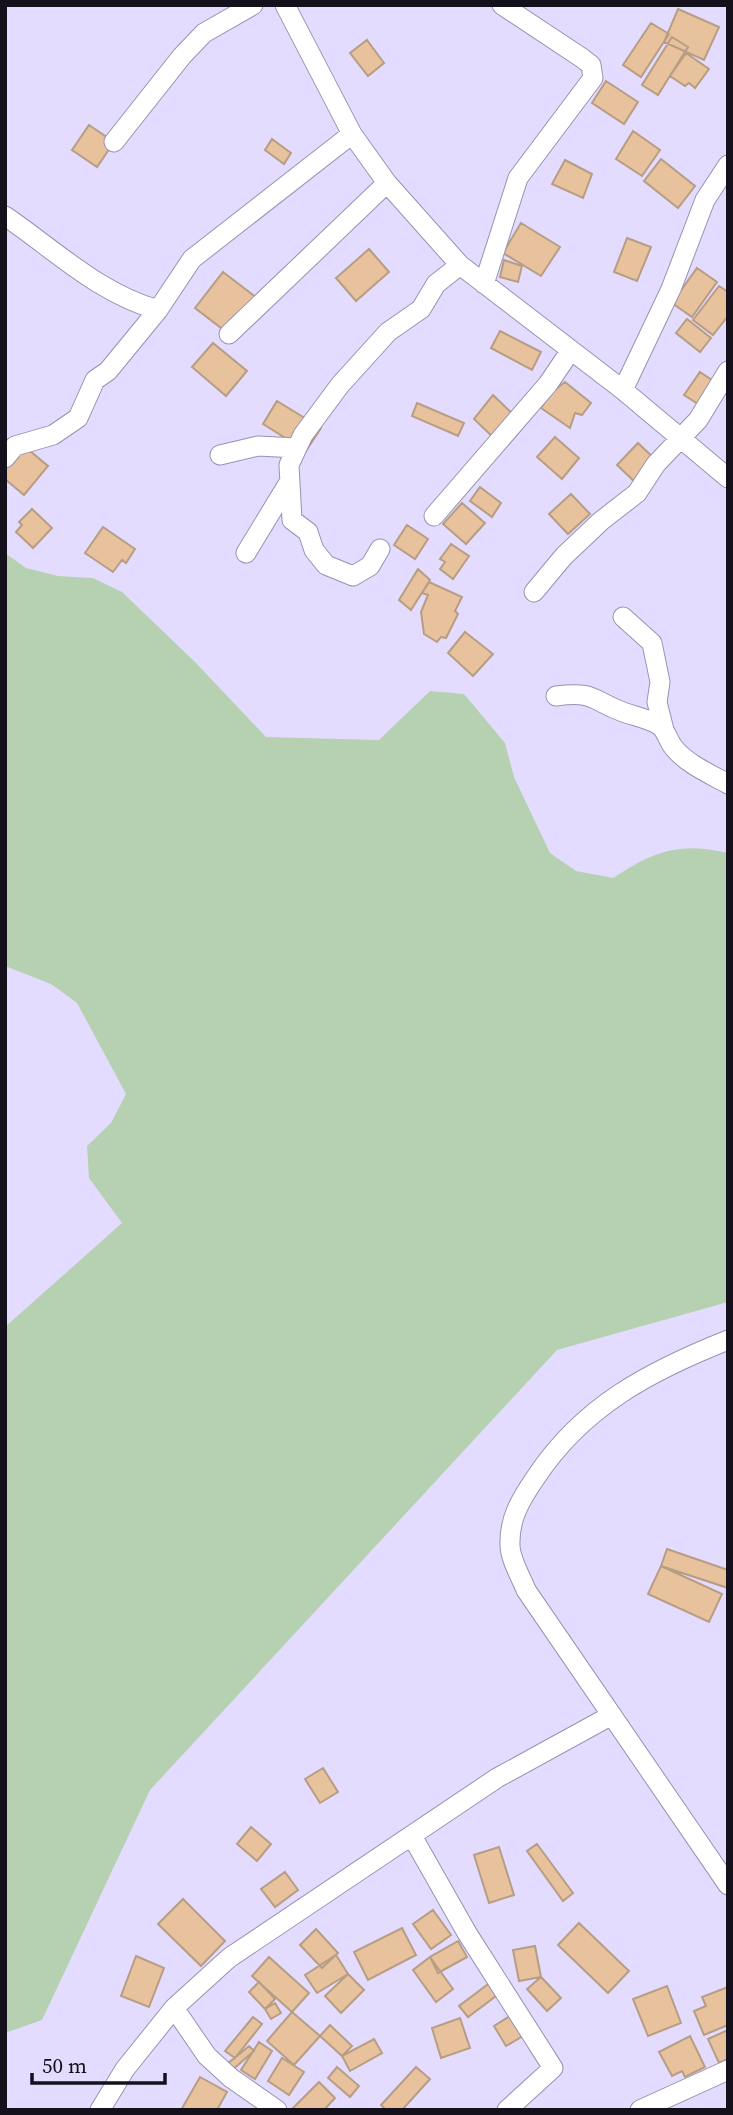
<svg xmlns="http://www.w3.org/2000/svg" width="733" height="2115" viewBox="0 0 733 2115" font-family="'Source Serif 4',serif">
<rect width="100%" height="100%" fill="#e4dcfe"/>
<path fill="#b6d1b1" d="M 5,553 L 26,568 L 58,576 L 93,578 L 122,592 L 195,662 L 266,737 L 379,740 L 430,691 L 464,694 L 505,743 L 514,777 L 550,853 L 576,871 L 613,878 C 652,852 680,841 728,853 L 728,1302 L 557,1350 L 150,1790 L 42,2020 L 5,2033 L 5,1327 L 122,1223 L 89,1178 L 87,1146 L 111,1123 L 126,1094 L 77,1003 L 51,984 L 5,966 Z"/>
<path fill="#e7c29c" stroke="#b79d84" stroke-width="2" d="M 678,9 L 719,27 L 704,60 L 664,42 Z
M 651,23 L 669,34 L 641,77 L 623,65 Z
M 672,37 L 688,47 L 658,95 L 642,85 Z
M 367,40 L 384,63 L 368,76 L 350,53 Z
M 686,53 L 709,69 L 695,88 L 689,83 L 685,86 L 670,76 Z
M 606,81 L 638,102 L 624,124 L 592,103 Z
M 89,125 L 114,142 L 97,167 L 72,150 Z
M 633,131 L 660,150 L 642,176 L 616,159 Z
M 272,139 L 291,153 L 284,164 L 265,150 Z
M 661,159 L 695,186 L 678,208 L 644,181 Z
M 565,160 L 592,174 L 583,198 L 552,184 Z
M 521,223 L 560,247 L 541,276 L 503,253 Z
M 627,238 L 651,247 L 637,281 L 614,272 Z
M 369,249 L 389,272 L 356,301 L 336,278 Z
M 504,260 L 522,266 L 518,282 L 500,277 Z
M 697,268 L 717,282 L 692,317 L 672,303 Z
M 223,272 L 257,298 L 229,334 L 195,308 Z
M 719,286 L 728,292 L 728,316 L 713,335 L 693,320 Z
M 687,319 L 711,338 L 700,352 L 676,333 Z
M 500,331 L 541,352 L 532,370 L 491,348 Z
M 213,343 L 247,371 L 226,396 L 192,367 Z
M 700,372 L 724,388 L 709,411 L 684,395 Z
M 565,382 L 591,403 L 582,415 L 575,413 L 570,428 L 541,408 L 551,393 Z
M 493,395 L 518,419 L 501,445 L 474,419 Z
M 277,401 L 321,428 L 306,451 L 263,424 Z
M 417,403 L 464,423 L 458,436 L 412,416 Z
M 555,437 L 579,458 L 562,479 L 537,457 Z
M 638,443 L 658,462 L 637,484 L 617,465 Z
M 24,446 L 48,466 L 24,495 L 5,479 L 5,468 Z
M 480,487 L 501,503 L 492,517 L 470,501 Z
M 571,494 L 590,514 L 568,534 L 549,514 Z
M 462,503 L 485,523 L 466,544 L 443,524 Z
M 32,509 L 52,528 L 33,548 L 16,532 L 22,525 L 19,522 Z
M 407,525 L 428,539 L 415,559 L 394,545 Z
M 103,527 L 135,549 L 126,563 L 122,560 L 113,572 L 85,553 Z
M 451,544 L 469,556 L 453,579 L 440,569 L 445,562 L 440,559 Z
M 418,569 L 430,580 L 411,610 L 399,600 Z
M 429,582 L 462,597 L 455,611 L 458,614 L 446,638 L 441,637 L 437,642 L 424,634 L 421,612 L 428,595 L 422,593 Z
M 465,632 L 493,654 L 473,676 L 448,653 Z
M 667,1549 L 728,1570 L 728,1588 L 661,1566 Z
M 661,1566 L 722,1594 L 709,1622 L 648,1594 Z
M 323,1768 L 338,1792 L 320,1803 L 305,1779 Z
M 251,1827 L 271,1844 L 257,1861 L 237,1844 Z
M 537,1844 L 573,1893 L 563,1901 L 527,1851 Z
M 499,1847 L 514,1895 L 489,1903 L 474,1855 Z
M 285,1872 L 298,1890 L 275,1907 L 261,1889 Z
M 183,1899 L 225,1941 L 201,1966 L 158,1924 Z
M 433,1910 L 451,1935 L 431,1949 L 413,1924 Z
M 579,1923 L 629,1971 L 608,1993 L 558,1945 Z
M 402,1928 L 416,1955 L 368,1980 L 354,1952 Z
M 316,1929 L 338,1953 L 322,1968 L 300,1945 Z
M 458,1941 L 467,1957 L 438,1973 L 430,1957 Z
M 535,1946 L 541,1977 L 519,1981 L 513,1950 Z
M 336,1955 L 348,1974 L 317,1993 L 305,1975 Z
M 136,1956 L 164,1968 L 149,2007 L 121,1996 Z
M 269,1957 L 309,1993 L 292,2012 L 252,1976 Z
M 430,1957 L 453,1989 L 436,2002 L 413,1970 Z
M 348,1974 L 364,1990 L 341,2013 L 325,1996 Z
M 541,1977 L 561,1998 L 547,2011 L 527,1989 Z
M 259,1982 L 275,1999 L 265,2009 L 249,1992 Z
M 491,1982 L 500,1993 L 468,2017 L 459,2006 Z
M 667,1986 L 681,2023 L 648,2036 L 633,1999 Z
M 728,1987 L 728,2025 L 704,2035 L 694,2011 L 706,2006 L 702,1997 Z
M 275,2003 L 281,2013 L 271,2019 L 265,2009 Z
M 518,2011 L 530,2032 L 506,2046 L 494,2026 Z
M 292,2012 L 320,2036 L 294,2065 L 267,2041 Z
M 253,2017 L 262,2024 L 235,2058 L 225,2051 Z
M 460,2018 L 470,2048 L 441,2058 L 432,2028 Z
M 330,2025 L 352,2046 L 342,2056 L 320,2036 Z
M 728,2030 L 728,2059 L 719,2063 L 708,2039 Z
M 690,2036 L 705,2067 L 685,2077 L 682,2071 L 672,2076 L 659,2052 Z
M 374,2039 L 382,2053 L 350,2071 L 342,2056 Z
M 259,2042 L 272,2051 L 255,2079 L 241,2070 Z
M 249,2046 L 254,2051 L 231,2071 L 226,2065 Z
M 282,2058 L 304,2072 L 289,2095 L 268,2081 Z
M 337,2067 L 359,2086 L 350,2097 L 328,2078 Z
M 416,2067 L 430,2079 L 402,2110 L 386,2110 L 381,2105 Z
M 200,2077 L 227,2092 L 217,2110 L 181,2110 Z
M 319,2082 L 335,2098 L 324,2110 L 291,2110 Z"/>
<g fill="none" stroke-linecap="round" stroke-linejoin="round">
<g stroke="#9891b1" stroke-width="21">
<path id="minor" d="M 285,5 L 352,134 L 387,183 L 460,265 L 623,390 L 728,478
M 114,142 L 182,56 L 204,33 L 253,5
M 5,216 C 55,250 98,293 158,310
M 484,284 L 518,178 L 593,78 L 591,65 L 582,58 L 502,5
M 229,334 L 387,183
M 623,390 L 671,289 L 705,200 L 728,165
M 220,455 L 258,446 L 297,448
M 5,458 L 15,446 L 53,435 L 78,418 L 95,380 L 108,371 L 158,310 L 192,259 L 352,134
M 434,516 L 548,384 L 571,350
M 380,549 L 370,566 L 353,576 L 326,565 L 314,550 L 308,532 L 292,520 L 289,465 L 303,435 L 340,385 L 388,332 L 421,309 L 436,284 L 460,265
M 246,553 L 288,484
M 534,592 L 564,556 L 601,521 L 637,493 L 656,464 L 698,420 L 728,371
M 623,617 L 652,643 L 660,682 L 657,702 L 664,730
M 556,696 C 595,691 591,700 623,712 C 634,716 649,719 659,725 C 667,731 668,741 674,748 C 687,764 710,774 728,784
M 728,1340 C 650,1371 583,1406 536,1477 C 521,1499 509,1518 510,1545 C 510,1559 521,1577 526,1590 L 728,1885
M 412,1836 L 467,1933 L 553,2068 L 507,2110
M 174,2008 L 207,2056 L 231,2078 L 277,2110
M 100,2110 L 125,2069 L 174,2008 L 229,1958 L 497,1778 L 612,1715
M 640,2110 L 728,2070"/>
</g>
<use href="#minor" stroke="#fff" stroke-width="19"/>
</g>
<rect width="733" height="2115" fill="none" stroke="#14111d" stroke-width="14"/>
<path d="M32 2073v10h133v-10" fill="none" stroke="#14111d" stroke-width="3.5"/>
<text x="42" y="2073" font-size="21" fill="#14111d" stroke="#e4dcfe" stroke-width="5" paint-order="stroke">50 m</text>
</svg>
